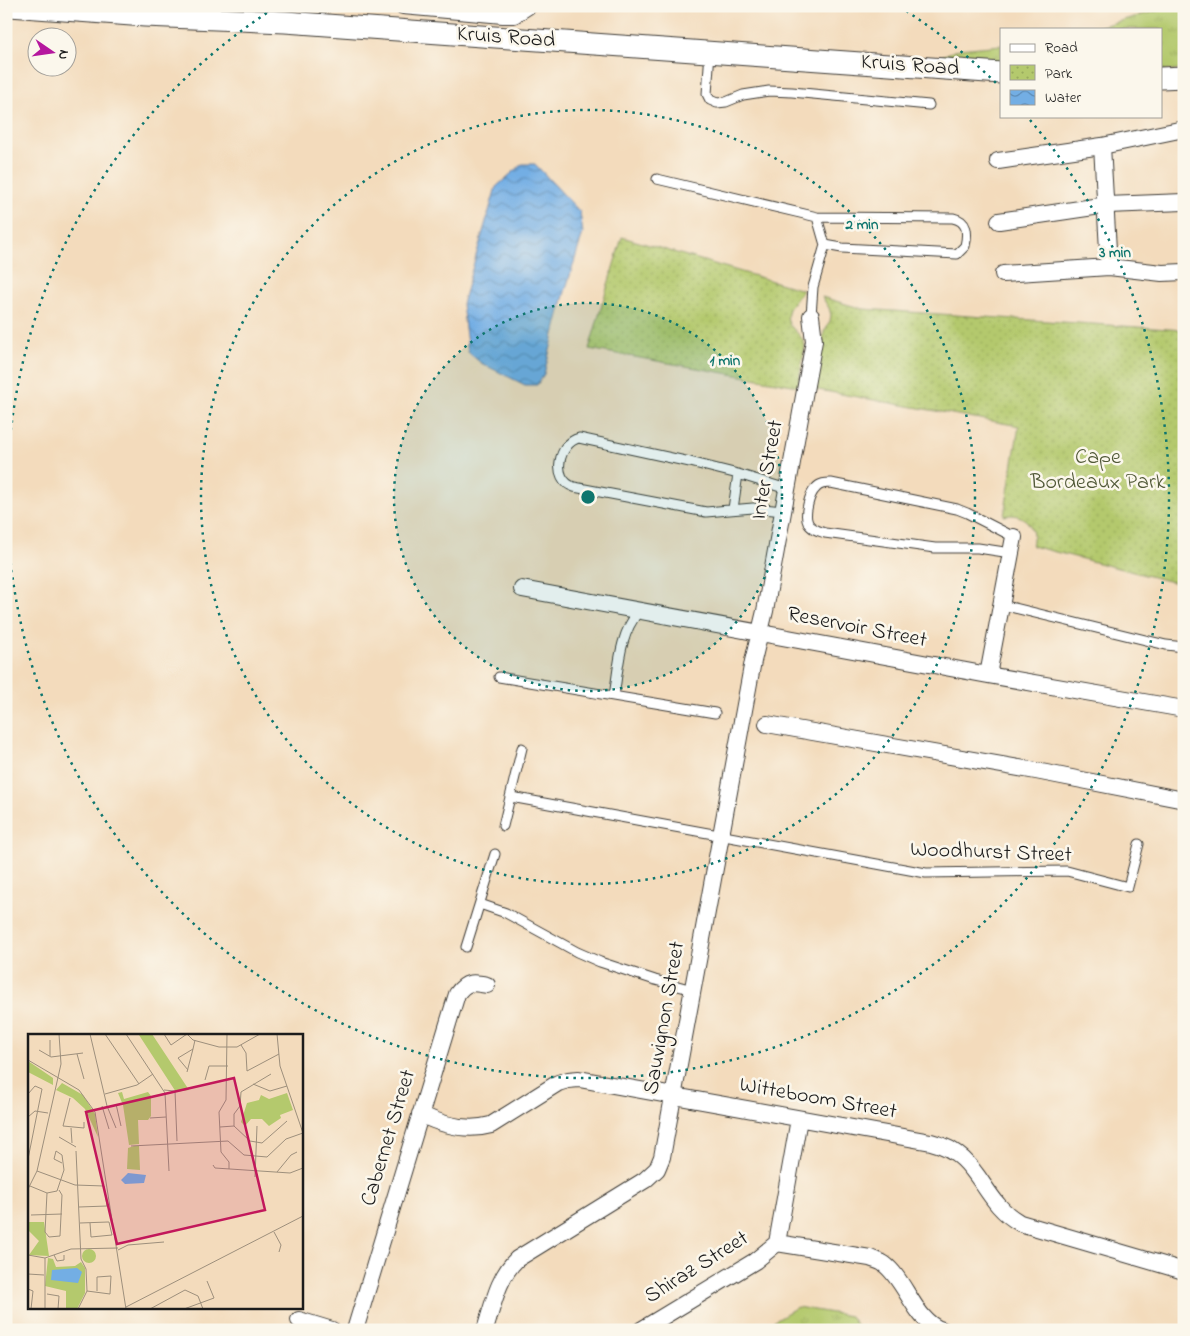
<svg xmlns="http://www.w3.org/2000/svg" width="1190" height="1336" viewBox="0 0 1190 1336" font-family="'Indie Flower',sans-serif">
<defs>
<pattern id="grass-tufts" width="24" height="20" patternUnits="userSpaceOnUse" patternTransform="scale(1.25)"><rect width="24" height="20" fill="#b4c96d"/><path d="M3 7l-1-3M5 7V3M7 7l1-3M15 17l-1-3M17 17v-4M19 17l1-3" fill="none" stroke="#9aac5e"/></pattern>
<pattern id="park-dots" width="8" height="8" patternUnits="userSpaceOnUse" patternTransform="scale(1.25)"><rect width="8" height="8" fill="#b4c96d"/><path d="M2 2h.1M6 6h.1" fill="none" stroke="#9aac5e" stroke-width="1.8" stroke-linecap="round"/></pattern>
<pattern id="water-waves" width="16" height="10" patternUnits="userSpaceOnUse" patternTransform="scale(1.25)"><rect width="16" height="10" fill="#73aee4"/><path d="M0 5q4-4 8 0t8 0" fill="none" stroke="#5e8db8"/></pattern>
</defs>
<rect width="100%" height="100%" fill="#fbf7ec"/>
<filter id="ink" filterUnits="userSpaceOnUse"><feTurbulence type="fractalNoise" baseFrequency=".02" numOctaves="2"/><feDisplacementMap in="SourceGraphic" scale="10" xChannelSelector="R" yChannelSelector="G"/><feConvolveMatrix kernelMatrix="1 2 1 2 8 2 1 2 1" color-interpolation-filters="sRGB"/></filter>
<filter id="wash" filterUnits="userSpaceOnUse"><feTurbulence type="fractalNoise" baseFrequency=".0096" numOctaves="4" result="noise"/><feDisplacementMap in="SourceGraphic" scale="20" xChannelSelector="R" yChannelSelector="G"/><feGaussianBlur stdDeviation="1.12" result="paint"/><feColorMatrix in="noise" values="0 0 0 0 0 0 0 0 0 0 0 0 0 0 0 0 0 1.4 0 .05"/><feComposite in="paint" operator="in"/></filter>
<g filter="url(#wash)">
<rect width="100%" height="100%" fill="#f3dbbc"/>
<path fill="url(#grass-tufts)" stroke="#687244" d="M 1174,6 L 1184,6 L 1184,69 L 1161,71 L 1161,29 L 1091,29 Z
M 1001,45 L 1001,64 L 942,60 L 942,56 L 959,49 Z
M 797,1307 L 850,1316 L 860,1330 L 758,1330 Z"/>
<path fill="url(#park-dots)" stroke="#687244" d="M 622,237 L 803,290 C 800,297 792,301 789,309 C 782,329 802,330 805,346 L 798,386 L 589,349 Z
M 822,297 L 863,309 L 1184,330 L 1184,585 L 1032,546 C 1037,527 1024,511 1004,516 L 1019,426 L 813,389 L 824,332 L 830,321 L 831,315 L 829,308 Z"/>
<path fill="url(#water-waves)" stroke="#486580" d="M 522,164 L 535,164 L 580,212 L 583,233 L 564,295 L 544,374 L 537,385 L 525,385 L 481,363 L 468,352 L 462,304 L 496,187 Z"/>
</g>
<g filter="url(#ink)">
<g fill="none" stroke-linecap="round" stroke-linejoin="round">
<g stroke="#3c3934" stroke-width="11">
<path id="service" d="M 710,52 L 707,94 L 710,100 L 717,103 L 726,102 L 743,95 L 769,91 L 792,92 L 929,105
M 657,179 L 817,217 L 953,218 C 968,221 968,233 965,246 L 957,254 L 842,248 L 825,245
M 811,316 L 813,287 L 825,245 L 817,217
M 733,509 L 738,474
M 783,511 L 753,508 L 706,512 L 574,487 C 550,479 559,443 579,438 L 690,462 L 738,474 L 787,489
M 1011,553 L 978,548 L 935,548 L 825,533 C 819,531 811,529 808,523 C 804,515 809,494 816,488 C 820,483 826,483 831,483 L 957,509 L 967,513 L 1014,537
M 1002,605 L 1166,645 L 1184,647
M 499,677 L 715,713
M 614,696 C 619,666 619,635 639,611
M 511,797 L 926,873 L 1067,871 L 1128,887 L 1139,844
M 503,826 L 522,748
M 480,904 L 506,913 L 577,952 L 600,962 L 655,980 L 693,990
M 466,947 L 495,854"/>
</g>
<g stroke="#3c3934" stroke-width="18">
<path id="minor" d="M 403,6 L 503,15 L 514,15 L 528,6
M 1102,146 L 1109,267
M 998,161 L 1102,146 L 1184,129
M 999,221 L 1107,205 L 1184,202
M 1003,274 L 1109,267 L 1162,273 L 1184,272
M 522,589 L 988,675 L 1184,709
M 988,675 L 1014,537
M 767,724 L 1036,771 L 1184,800
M 420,1114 C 442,1125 466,1132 491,1125 L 558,1083 L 568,1080 L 579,1079 L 931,1142 C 981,1154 980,1201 1020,1223 L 1184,1271
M 799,1119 L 777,1243 L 870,1258 C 874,1260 880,1261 884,1264 C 906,1280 915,1322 942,1330
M 299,1320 L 332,1330
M 355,1330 L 457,994 C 466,981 473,982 487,985
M 485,1330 C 493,1305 498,1277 517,1259 L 645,1180 L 657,1169 L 662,1157 L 753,661 L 765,611 L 814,341 L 811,316
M 641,1330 L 755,1261 L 777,1243"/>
</g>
<g stroke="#3c3934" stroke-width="23">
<path id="tertiary" d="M 10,6 L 145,16 L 285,22 L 1001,73
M 1161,78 L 1184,77"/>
</g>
<use href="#service" stroke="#fff" stroke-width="9"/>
<use href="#minor" stroke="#fff" stroke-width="16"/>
<use href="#tertiary" stroke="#fff" stroke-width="21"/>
</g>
</g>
<circle cx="588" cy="497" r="194" fill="#0f766e" fill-opacity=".12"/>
<g fill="none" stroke="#0f766e" stroke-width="2.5" stroke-dasharray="2.5 5">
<circle cx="588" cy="497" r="194"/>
<circle cx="588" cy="497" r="387"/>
<path d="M900 7A581 581 0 0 1 999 86M1030 120A581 581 0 1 1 276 7"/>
</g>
<g text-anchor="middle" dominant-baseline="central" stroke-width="5" stroke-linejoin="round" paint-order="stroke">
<g font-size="22" fill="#1c1c1c" stroke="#fbf7ec">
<text transform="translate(506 38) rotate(4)">Kruis Road</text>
<text transform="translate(910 66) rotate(4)">Kruis Road</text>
<text transform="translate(768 470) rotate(-80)">Inter Street</text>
<text transform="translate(857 628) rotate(11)">Reservoir Street</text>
<text transform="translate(991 853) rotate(2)">Woodhurst Street</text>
<text transform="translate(665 1018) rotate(-80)">Sauvignon Street</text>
<text transform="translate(818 1099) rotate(10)">Witteboom Street</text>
<text transform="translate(389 1138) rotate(-73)">Cabernet Street</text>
<text transform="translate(697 1268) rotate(-32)">Shiraz Street</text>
</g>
<g font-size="22" fill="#515938" stroke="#fbf7ec">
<text x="1098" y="458">Cape<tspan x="1098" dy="25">Bordeaux Park</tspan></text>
</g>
</g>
<g transform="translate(28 1034)">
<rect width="275" height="275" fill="#f3dbbc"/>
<path d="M 124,0 L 161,56 L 148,58 L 111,1 ZM 0,27 L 25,44 L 25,51 L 0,38 ZM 34,49 L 55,61 L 67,80 L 70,103 L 57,75 L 45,64 L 28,56 ZM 259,59 L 265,76 L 252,81 L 253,84 L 241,92 L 234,85 L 223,85 L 217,92 L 213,88 L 219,69 L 231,66 L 233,61 L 241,65 Z" fill="#b4c96d"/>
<path d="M 94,58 L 96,65 L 120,58 L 123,62 L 123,82 L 120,86 L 110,86 L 111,110 L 101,111 L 95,71 L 90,59 ZM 106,112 L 111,112 L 112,136 L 99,135 L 100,114 ZM 0,188 L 16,188 L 21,222 L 1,221 L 11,207 L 0,196 ZM54 222a7 7 0 1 1 14 0a7 7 0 1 1-14 0ZM 20,224 L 25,225 L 28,233 L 47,232 L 53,228 L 57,234 L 57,259 L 49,275 L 38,275 L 38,257 L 17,252 Z" fill="#b4c96d"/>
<path d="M 100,139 L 118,141 L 116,149 L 97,150 L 93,146 ZM 49,234 L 54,238 L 50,249 L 23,246 L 24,236 Z" fill="#73aee4"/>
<path fill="none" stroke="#9d8f7c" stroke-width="1" d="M 62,0 L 79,72 L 88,94M 77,0 L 111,50M 98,0 L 137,59 L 141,137M 136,0 L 143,11 L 159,0M 159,0 L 165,6 L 191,13 L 209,13 L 232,0M 199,0 L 198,66 L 191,78 L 193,118 L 201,128 L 201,135M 249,0 L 252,32 L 275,99M 22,6 L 22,22M 213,11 L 218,19 L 219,37 L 251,20M 11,16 L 23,23 L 55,19M 49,20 L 56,45M 0,26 L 51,56 L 67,78 L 98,275M 160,36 L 150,24 L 165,15 L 167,6M 159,38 L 165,15M 177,46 L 181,32 L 200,32M 225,50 L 242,57 L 259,52M 136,56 L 147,57 L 149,107M 0,60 L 7,52 L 14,55 L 0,125M 77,60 L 109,51 L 125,40M 42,64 L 35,92 L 56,94 L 56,88M 88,70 L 93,92M 74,72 L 81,95M 0,83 L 7,77 L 20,79M 122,84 L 138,83M 206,92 L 222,107 L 234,109 L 259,87M 192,93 L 206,92 L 206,80 L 212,72 L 213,58 L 243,40M 43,94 L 44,109M 31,103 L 48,113M 103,112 L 200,107 L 216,121 L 239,123 L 258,105 L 275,99M 48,117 L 53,225 L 58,235 L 59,257 L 50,275M 185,131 L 187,134 L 262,139 L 275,134M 9,137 L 47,151 L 76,152 L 79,172 L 51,173M 249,138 L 263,121 L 269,118M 227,143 L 229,92M 2,152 L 19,159 L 29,157 L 36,136 L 34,121 L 28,117 L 26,125 L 34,129M 0,155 L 9,137 L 33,30 L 31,0M 19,159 L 17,198 L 21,203 L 32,202 L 34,161 L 31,156M 3,181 L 34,180M 52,189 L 80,188 L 81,188 L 84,201 L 63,203 L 62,189M 246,198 L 253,211 L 251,218M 90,216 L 100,211 L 136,208M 0,221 L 17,224 L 43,215 L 90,214M 26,221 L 29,227 L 36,226 L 36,221M 17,224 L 17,275M 0,240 L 16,241M 0,255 L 5,257 L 3,275M 59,257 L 82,260 L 83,242 L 69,243 L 69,257M 19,260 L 31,262 L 30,275M 98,273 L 275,182M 122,275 L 157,256 L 170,262 L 175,275M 156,275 L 186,264 L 179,247"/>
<path fill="#c2185b" fill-opacity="0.15" stroke="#c2185b" stroke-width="2.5" d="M 206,44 L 237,176 L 89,210 L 58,78 Z"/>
<rect width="275" height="275" fill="none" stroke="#1c1c1c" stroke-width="2.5"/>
</g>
<circle cx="588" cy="497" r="8" fill="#0f766e" stroke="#fbf7ec" stroke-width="2.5"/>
<g font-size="15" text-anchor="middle" font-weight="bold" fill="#0f766e" stroke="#fbf7ec" stroke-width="5" stroke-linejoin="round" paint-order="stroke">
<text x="862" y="229">2 min</text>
<text x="1115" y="257">3 min</text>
<text x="725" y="365">1 min</text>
</g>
<rect width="1190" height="1336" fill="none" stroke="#fbf7ec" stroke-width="25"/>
<rect x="1000" y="28" width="162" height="90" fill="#fbf7ec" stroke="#a29f99"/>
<rect x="1010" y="44" width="25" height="8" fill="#ffffff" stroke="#a29f99"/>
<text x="1045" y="52" font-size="15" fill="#1c1c1c">Road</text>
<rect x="1010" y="65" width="25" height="15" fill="url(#park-dots)" stroke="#a29f99"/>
<text x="1045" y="78" font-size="15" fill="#1c1c1c">Park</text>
<rect x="1010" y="90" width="25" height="15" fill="url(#water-waves)" stroke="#a29f99"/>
<text x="1045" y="102" font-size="15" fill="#1c1c1c">Water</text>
<g transform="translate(52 52) rotate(103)"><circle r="24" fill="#fbf7ec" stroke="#a29f99"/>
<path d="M0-4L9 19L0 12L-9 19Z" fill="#b5179e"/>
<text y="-8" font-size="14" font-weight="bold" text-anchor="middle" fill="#1c1c1c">N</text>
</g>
</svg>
